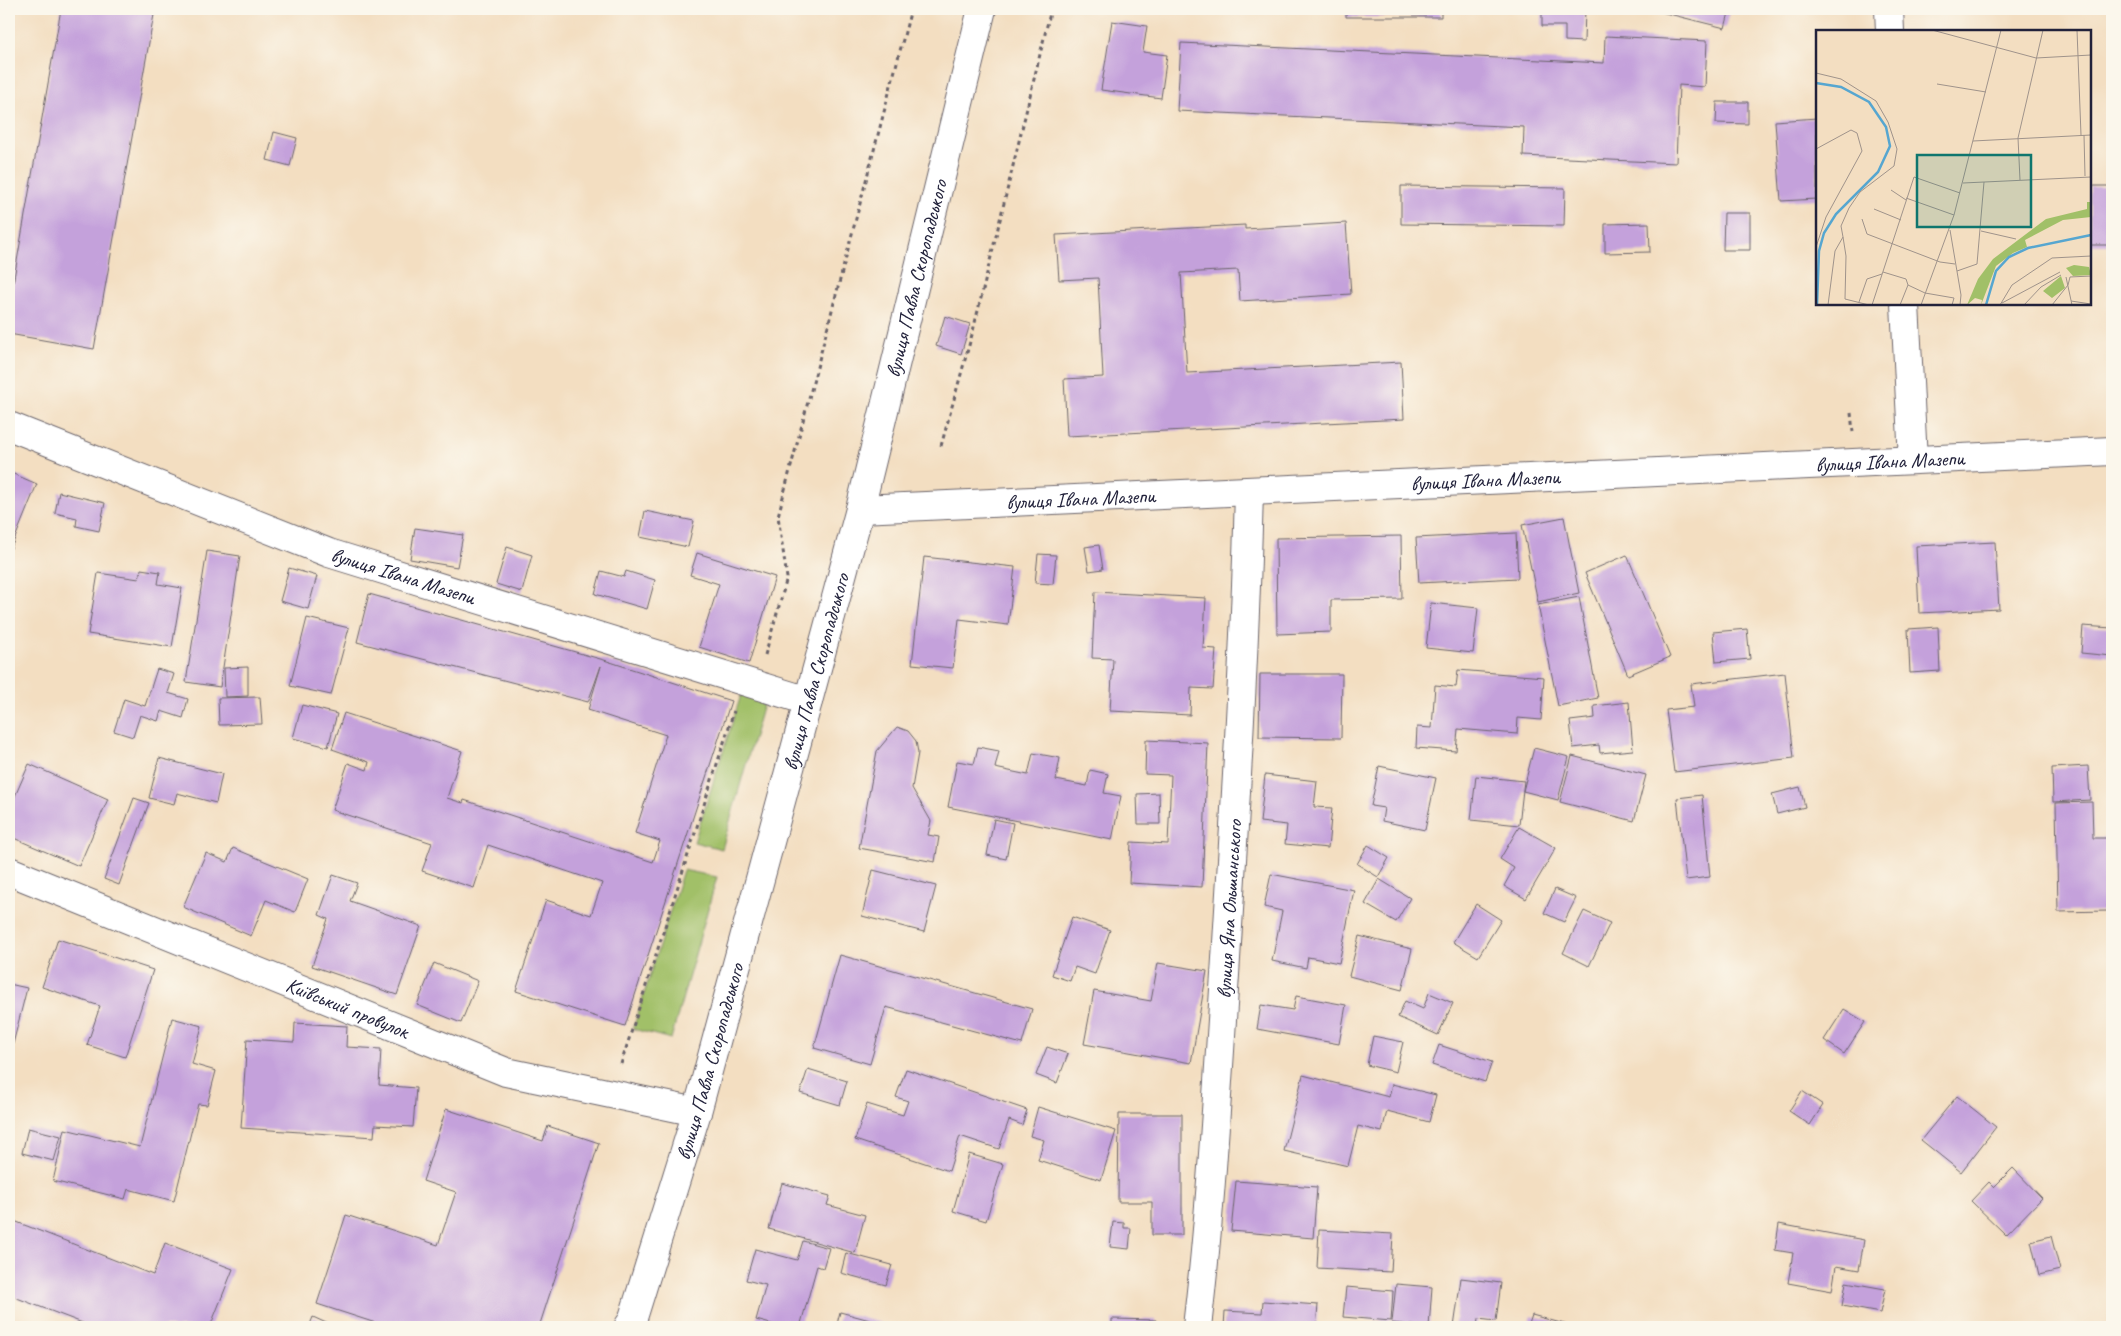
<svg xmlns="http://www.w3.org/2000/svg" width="2121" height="1336" viewBox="0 0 2121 1336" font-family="Caveat,sans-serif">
<rect width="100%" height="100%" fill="#fbf7ec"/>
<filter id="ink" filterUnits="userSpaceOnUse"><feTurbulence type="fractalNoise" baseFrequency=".02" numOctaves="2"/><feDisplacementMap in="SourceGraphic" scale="10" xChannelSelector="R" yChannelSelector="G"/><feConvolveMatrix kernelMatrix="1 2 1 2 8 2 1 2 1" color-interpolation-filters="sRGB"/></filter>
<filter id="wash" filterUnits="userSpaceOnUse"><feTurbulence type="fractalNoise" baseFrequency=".0096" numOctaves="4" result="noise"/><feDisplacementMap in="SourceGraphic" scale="20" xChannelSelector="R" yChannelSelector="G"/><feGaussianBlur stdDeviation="1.12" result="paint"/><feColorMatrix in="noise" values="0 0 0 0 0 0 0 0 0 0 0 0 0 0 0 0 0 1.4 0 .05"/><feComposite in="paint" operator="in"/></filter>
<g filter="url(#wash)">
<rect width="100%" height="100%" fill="#f3dec1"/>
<path fill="#a1c068" stroke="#627152" d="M 741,695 L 764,701 L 722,849 L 694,842 Z
M 683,870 L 717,877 L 671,1039 L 633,1029 Z"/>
<g id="blocks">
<path fill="#c4a1db" d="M 61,9 L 155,9 L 94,349 L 9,334 L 9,307 Z
M 1346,9 L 1441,9 L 1441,17 L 1346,17 Z
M 1542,9 L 1585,9 L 1584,42 L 1565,41 L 1565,26 L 1542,26 Z
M 1649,9 L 1730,9 L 1725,28 Z
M 1112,21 L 1147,26 L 1143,52 L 1167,55 L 1161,98 L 1101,90 Z
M 1605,36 L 1707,41 L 1705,87 L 1679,85 L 1676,163 L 1523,156 L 1524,127 L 1177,111 L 1181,43 L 1604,63 Z
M 1717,102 L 1748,102 L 1748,124 L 1716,123 Z
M 1817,118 L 1817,199 L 1781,201 L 1775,121 Z
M 274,132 L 297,138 L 290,166 L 267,160 Z
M 1401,186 L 1565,188 L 1564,226 L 1401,224 Z
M 2090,186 L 2112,186 L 2112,245 L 2090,245 Z
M 1724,213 L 1750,213 L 1750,250 L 1723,250 Z
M 1346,223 L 1351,294 L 1240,301 L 1238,270 L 1181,273 L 1187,373 L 1401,362 L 1404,419 L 1067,436 L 1064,379 L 1103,377 L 1098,278 L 1059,280 L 1056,235 L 1245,225 L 1245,229 Z
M 1649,223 L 1650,252 L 1605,253 L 1605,224 Z
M 945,316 L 970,324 L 961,354 L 936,346 Z
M 9,472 L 37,484 L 9,553 Z
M 59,492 L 105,503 L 99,531 L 76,526 L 77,518 L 55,513 Z
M 645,511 L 694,521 L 688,547 L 640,537 Z
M 1564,517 L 1579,593 L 1538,602 L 1522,525 Z
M 415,528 L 463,535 L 457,567 L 410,559 Z
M 1516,533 L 1518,578 L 1419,583 L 1416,538 Z
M 1401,536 L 1402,599 L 1331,600 L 1331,632 L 1277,634 L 1276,538 Z
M 1995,542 L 1999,609 L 1919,613 L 1916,546 Z
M 1099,545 L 1103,569 L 1089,571 L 1085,547 Z
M 507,547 L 532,555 L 522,592 L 496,584 Z
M 207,551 L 240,556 L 220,687 L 186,682 Z
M 697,553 L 775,577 L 749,663 L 699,647 L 719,584 L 690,575 Z
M 1038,554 L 1056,555 L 1053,584 L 1035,583 Z
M 1627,555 L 1670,657 L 1628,675 L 1585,573 Z
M 924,557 L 1015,567 L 1008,625 L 959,619 L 953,668 L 912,664 Z
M 289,568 L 317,576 L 308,609 L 280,601 Z
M 141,569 L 160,572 L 158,584 L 182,588 L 172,647 L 88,634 L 98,573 L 139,579 Z
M 601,571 L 624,577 L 626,571 L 655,580 L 647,609 L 595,594 Z
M 1095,592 L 1206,598 L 1203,648 L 1216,649 L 1213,689 L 1191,688 L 1190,715 L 1110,711 L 1113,659 L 1092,658 Z
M 369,594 L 604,660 L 731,701 L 625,1026 L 516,991 L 546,900 L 591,915 L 602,883 L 488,845 L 474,888 L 422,871 L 432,843 L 332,810 L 348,763 L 367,770 L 369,762 L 332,749 L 344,713 L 462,751 L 447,798 L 463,803 L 464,800 L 653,862 L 660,841 L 635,833 L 666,735 L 588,710 L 601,666 L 588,702 L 357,642 Z
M 1579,597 L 1598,698 L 1558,706 L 1538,605 Z
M 1431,603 L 1478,608 L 1473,653 L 1426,648 Z
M 307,618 L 349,628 L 331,695 L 290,686 Z
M 2083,626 L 2112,628 L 2112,656 L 2081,653 Z
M 1938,627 L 1940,671 L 1910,673 L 1908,629 Z
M 1747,629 L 1750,659 L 1716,662 L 1713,632 Z
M 248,667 L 248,696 L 225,697 L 224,668 Z
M 157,669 L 174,674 L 168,693 L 188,699 L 183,718 L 161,711 L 158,721 L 140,715 L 133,737 L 114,731 L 124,699 L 145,706 Z
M 1458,670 L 1544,677 L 1541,720 L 1518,718 L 1517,734 L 1458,729 L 1456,751 L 1416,748 L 1417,727 L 1432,728 L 1435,685 L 1456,687 Z
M 1785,673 L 1794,758 L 1674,772 L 1666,710 L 1694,707 L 1691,684 Z
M 1260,674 L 1342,674 L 1341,738 L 1259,737 Z
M 260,697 L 262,724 L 219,725 L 218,698 Z
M 1629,702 L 1633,750 L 1600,753 L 1599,745 L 1573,748 L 1570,721 L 1595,718 L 1594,706 Z
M 302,705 L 337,714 L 328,747 L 293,738 Z
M 897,727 L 908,731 L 916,741 L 918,753 L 912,788 L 931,821 L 928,835 L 939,837 L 935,862 L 859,848 L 877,751 Z
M 1146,740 L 1208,743 L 1202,887 L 1129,883 L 1131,842 L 1168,844 L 1171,775 L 1145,774 Z
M 978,747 L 999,751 L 995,768 L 1028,775 L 1033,753 L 1060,758 L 1056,780 L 1087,786 L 1090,770 L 1108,774 L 1104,793 L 1121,796 L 1112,840 L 948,807 L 957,761 L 974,764 Z
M 1534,748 L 1569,757 L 1558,800 L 1523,791 Z
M 1572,756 L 1646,775 L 1634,821 L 1560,802 Z
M 159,758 L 222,774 L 216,803 L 177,793 L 174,804 L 149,798 Z
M 29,764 L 108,799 L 79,866 L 9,836 L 9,810 Z
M 1379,766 L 1436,778 L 1425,830 L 1382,821 L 1384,808 L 1371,806 Z
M 2088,766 L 2090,800 L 2053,802 L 2052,768 Z
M 1265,775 L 1317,781 L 1314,807 L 1332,808 L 1328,848 L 1285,844 L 1287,825 L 1260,822 Z
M 1476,776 L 1524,781 L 1519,825 L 1471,820 Z
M 1800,787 L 1805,807 L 1777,814 L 1772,794 Z
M 1159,793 L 1160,824 L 1138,824 L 1137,794 Z
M 1702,795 L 1710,877 L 1686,880 L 1677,798 Z
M 134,798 L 149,803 L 119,885 L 104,879 Z
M 2092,802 L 2093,838 L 2112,838 L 2112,902 L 2107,903 L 2108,911 L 2058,912 L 2056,803 Z
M 994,819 L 1013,823 L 1006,859 L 987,855 Z
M 1519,827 L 1556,848 L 1526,899 L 1504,886 L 1514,868 L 1500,859 Z
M 1368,845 L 1389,858 L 1378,877 L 1357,864 Z
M 233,848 L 308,879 L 295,912 L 266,900 L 251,936 L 183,907 L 206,853 L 227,862 Z
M 873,870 L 936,886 L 924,932 L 862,916 Z
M 1271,874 L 1354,890 L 1339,963 L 1308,957 L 1306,968 L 1272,961 L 1282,911 L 1264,907 Z
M 333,875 L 357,883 L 350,901 L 421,926 L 397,995 L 312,966 L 328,919 L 319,915 Z
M 1379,879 L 1410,898 L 1396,922 L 1365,904 Z
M 1555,889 L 1576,898 L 1564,922 L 1544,913 Z
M 1476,904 L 1501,920 L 1478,957 L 1453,942 Z
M 1584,911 L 1610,923 L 1589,966 L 1563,953 Z
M 1072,917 L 1110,930 L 1095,974 L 1075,967 L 1070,981 L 1052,975 Z
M 1359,936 L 1412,949 L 1402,990 L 1349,976 Z
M 58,939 L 153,970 L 125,1057 L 87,1045 L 100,1006 L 42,987 Z
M 840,955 L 1032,1009 L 1022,1044 L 886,1007 L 870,1064 L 814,1048 Z
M 434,963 L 478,981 L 461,1023 L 417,1005 Z
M 1158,963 L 1207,971 L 1191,1063 L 1084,1044 L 1094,991 L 1151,1001 Z
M 9,984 L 27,988 L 11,1052 L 9,1052 Z
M 1429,993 L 1453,1003 L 1438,1035 L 1398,1017 L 1405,1001 L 1423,1009 Z
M 1296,996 L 1346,1005 L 1339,1044 L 1257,1029 L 1261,1005 L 1293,1010 Z
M 1844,1009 L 1865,1022 L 1844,1054 L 1824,1040 Z
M 172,1018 L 202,1026 L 192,1064 L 216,1071 L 207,1105 L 198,1104 L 174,1201 L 128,1189 L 125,1199 L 53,1181 L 65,1129 L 140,1147 Z
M 295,1023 L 347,1026 L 346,1047 L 381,1049 L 379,1085 L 416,1088 L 413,1127 L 375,1125 L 374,1137 L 241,1128 L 247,1039 L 294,1042 Z
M 1373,1036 L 1403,1042 L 1396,1072 L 1367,1065 Z
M 1439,1045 L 1492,1062 L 1485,1082 L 1432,1065 Z
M 1047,1047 L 1068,1054 L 1057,1083 L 1036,1075 Z
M 808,1069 L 847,1081 L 840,1105 L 800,1093 Z
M 906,1069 L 1027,1110 L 1022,1125 L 1009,1120 L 999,1149 L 960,1136 L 949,1171 L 855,1140 L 867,1104 L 903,1115 L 908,1101 L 896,1097 Z
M 1303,1075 L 1389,1097 L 1392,1084 L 1436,1095 L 1429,1122 L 1387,1111 L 1382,1132 L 1358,1126 L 1348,1166 L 1284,1151 Z
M 1802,1091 L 1823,1105 L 1810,1125 L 1789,1111 Z
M 1957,1096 L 1996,1127 L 1961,1172 L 1921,1140 Z
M 1038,1107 L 1116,1131 L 1101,1180 L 1038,1160 L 1044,1140 L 1030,1136 Z
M 446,1109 L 543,1141 L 548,1126 L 599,1143 L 539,1327 L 388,1327 L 317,1304 L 346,1215 L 438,1245 L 456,1192 L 423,1181 Z
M 1119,1114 L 1182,1114 L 1182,1235 L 1152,1235 L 1152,1202 L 1118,1202 Z
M 28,1128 L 61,1136 L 54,1161 L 22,1153 Z
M 969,1154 L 1003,1164 L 986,1221 L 953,1211 Z
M 2013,1168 L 2042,1198 L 2006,1235 L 1971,1201 L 1989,1182 L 1994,1187 Z
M 1236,1181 L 1317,1187 L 1313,1238 L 1231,1231 Z
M 782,1183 L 830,1196 L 827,1205 L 865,1215 L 855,1253 L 769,1229 Z
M 9,1219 L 153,1275 L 165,1243 L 233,1269 L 210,1327 L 93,1327 L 9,1295 Z
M 1113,1222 L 1124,1223 L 1124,1228 L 1131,1228 L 1129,1249 L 1110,1247 Z
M 1779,1224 L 1864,1240 L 1859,1270 L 1836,1266 L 1832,1291 L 1788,1283 L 1793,1253 L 1775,1250 Z
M 1319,1230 L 1393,1234 L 1391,1272 L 1317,1268 Z
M 2051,1236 L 2060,1270 L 2039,1275 L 2031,1241 Z
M 803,1241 L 829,1248 L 823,1268 L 817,1266 L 800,1327 L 782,1327 L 756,1320 L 766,1285 L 746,1280 L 755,1249 L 797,1260 Z
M 846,1253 L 892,1265 L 886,1285 L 841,1273 Z
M 1461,1278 L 1501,1283 L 1496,1321 L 1478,1319 L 1477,1327 L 1454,1327 Z
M 1846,1282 L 1885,1289 L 1880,1313 L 1842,1306 Z
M 1396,1284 L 1432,1287 L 1429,1327 L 1392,1323 Z
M 1346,1287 L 1393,1291 L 1391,1321 L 1343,1317 Z
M 1263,1301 L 1318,1305 L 1316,1327 L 1224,1327 L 1225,1311 L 1262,1313 Z
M 840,1312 L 881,1323 L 880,1327 L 836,1327 Z
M 1532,1315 L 1575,1327 L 1528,1327 Z
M 313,1317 L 335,1327 L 309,1327 Z
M 1112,1319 L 1156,1320 L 1156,1327 L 1112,1327 Z"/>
</g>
</g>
<g filter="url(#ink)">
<use href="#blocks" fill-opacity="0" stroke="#6b646a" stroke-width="1"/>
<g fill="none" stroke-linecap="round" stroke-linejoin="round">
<g stroke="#6b646a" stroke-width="30">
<g id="minor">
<path d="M 1889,9 L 1890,31"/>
<path d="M 1905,304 L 1913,460"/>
<path id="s1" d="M 9,426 L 329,553 L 808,701"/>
<path id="s2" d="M 860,509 L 2112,451"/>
<path id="s3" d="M 9,871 L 506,1072 L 697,1112"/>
<path id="s4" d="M 628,1327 L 632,1321 L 697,1112 L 860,509 L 982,9"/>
<path id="s5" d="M 1197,1327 C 1211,1210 1217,1092 1225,975 C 1235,814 1245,653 1249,491"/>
</g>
</g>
<path stroke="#6b646a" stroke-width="3" stroke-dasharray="4 4" stroke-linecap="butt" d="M 1851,413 L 1853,432
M 941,446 L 973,331 L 1051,9
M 765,655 L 787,578 L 778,516 L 911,9
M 621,1064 L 734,711"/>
<use href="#minor" stroke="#fff" stroke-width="28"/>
</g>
</g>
<g text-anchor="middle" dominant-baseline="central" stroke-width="4" stroke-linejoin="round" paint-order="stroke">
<g font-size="21" fill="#22223b" stroke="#fbf7ec">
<text stroke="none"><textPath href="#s4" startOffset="1088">вулиця Павла Скоропадського</textPath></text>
<text stroke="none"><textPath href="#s2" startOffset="1031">вулиця Івана Мазепи</textPath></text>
<text stroke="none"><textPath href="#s2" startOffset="626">вулиця Івана Мазепи</textPath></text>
<text stroke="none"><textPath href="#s2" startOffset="221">вулиця Івана Мазепи</textPath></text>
<text stroke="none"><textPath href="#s1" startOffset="422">вулиця Івана Мазепи</textPath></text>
<text stroke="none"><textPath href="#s4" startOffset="682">вулиця Павла Скоропадського</textPath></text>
<text stroke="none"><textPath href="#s5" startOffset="419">вулиця Яна Ольшанського</textPath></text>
<text stroke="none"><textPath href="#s3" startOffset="365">Київський провулок</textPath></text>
<text stroke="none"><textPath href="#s4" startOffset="278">вулиця Павла Скоропадського</textPath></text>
</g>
</g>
<g transform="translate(1816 30)">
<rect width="275" height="275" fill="#f3dec1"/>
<path d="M 271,172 L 275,172 L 275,187 L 247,190 L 209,210 L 211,217 L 197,223 L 180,236 L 165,275 L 166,270 L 159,268 L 151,275 L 162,249 L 177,229 L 230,189 L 271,179 ZM 258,235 L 273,237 L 275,245 L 257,246 L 250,238 ZM 245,246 L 249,258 L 236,268 L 227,261 Z" fill="#a1c068"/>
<path fill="none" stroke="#56a6d0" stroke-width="2.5" d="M 0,53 L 25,57 L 53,72 L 70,97 L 74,116 L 62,142 L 20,184 L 8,203 L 3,221 L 1,275M 170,275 L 180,241 L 193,227 L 212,218 L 275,205"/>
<path fill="none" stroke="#9f938b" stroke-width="1" d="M 116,0 L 220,28 L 275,25M 261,0 L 265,105M 0,43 L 25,49 L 60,71 L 72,92 L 81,119 L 78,136 L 44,162 L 33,178 L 25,196 L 27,207 L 19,221 L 12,275M 121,54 L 170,62M 268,105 L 269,146M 157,111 L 275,105M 0,119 L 35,100 L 41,103 L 46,121 L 10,187 L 0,217M 204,150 L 202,108 L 227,0M 147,153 L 275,147M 75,160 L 90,170M 90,168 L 138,185M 58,179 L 85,190M 46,189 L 51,204 L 124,232 L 139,234M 134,200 L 145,265 L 144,275M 165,201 L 200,209M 27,207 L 30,226 L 29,269 L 53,275M 141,241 L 161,234 L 168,152M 67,242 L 90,249 L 92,255 L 109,263 L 138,268 L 136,275M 250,247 L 256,275M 252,255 L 254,247 L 275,246M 255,271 L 275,274M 43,272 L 51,249 L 66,244M 186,273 L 244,242M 56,275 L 98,147 L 144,163M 84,275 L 92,255M 105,275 L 138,185 L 185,0M 184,275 L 196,255 L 236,228 L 275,226M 208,275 L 225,257 L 245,245M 236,275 L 252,255"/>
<path fill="#0f766e" fill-opacity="0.15" stroke="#0f766e" stroke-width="2.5" d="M 101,125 L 215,125 L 215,197 L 101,197 Z"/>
<rect width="275" height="275" fill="none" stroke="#22223b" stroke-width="2.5"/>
</g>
<rect width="2121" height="1336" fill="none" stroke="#fbf7ec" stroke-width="30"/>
</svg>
